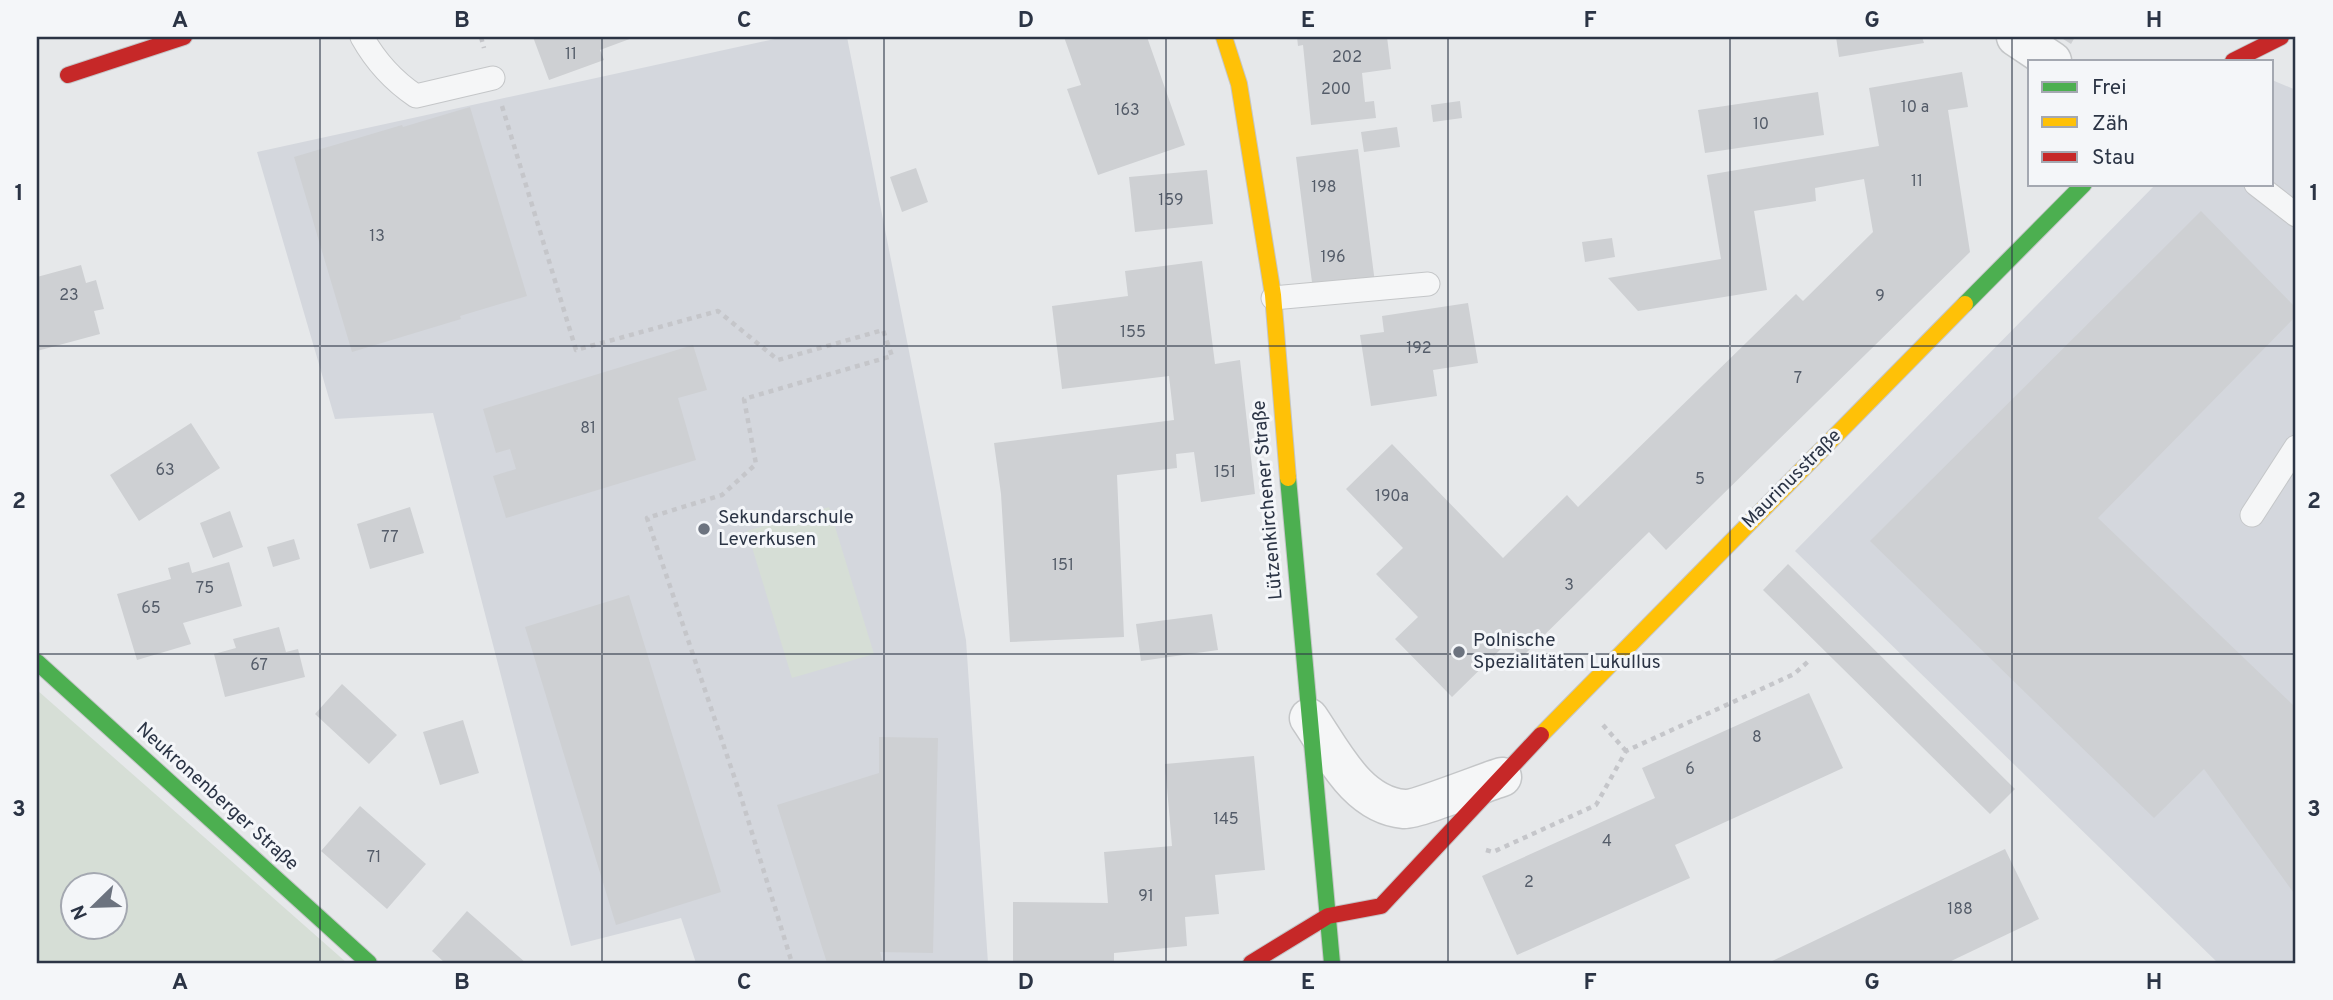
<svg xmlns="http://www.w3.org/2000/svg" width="2333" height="1000" viewBox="0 0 2333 1000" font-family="Overpass,sans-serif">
<rect width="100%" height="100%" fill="#e6e8ea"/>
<path fill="#d4d7dd" d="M 784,37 L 847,37 L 966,640 L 988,963 L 696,963 L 681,918 L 571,946 L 433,413 L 335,419 L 257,152 Z
M 2272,80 L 2296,90 L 2296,963 L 2218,963 L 1795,551 L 2156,184 L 2272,184 Z"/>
<path fill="#d6ded6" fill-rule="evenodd" d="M 829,507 L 874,654 L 792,678 L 747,531 Z
M 37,690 L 347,963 L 37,963 ZM 74,884 L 116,884 L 116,926 L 74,926 Z"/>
<path fill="#ced0d3" d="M 533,37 L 635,37 L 600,50 L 604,60 L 549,80 Z
M 1064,37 L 1147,37 L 1185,145 L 1098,175 L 1067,89 L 1081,85 Z
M 1297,37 L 1387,37 L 1391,69 L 1362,73 L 1365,102 L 1374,101 L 1376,118 L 1311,125 L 1303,45 L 1298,46 Z
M 1836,37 L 1922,37 L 1924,43 L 1839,57 Z
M 2060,37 L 2075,37 L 2071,44 Z
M 1962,72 L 1968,107 L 1948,110 L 1970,252 L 1666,550 L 1649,532 L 1522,657 L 1508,642 L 1452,697 L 1395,639 L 1418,617 L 1376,574 L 1403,548 L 1346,489 L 1392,444 L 1503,558 L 1567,495 L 1578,507 L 1796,294 L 1803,301 L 1873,232 L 1864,179 L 1815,188 L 1816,201 L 1754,211 L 1767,290 L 1638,311 L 1608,278 L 1721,259 L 1707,175 L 1879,146 L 1869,88 Z
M 1818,92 L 1824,135 L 1705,153 L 1698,110 Z
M 1460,101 L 1462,118 L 1433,122 L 1431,105 Z
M 470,107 L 527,296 L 460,316 L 461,319 L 352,352 L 294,157 L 402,125 L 403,127 Z
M 1397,127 L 1400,147 L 1364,152 L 1361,132 Z
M 1358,149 L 1375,283 L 1313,290 L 1296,157 Z
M 916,168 L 928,202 L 902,212 L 890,177 Z
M 1207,170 L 1213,224 L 1135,232 L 1129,177 Z
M 2201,211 L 2296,308 L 2296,316 L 2098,518 L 2293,705 L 2296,703 L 2296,896 L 2204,769 L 2154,818 L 1870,541 Z
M 1612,238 L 1615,257 L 1585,262 L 1582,242 Z
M 1202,261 L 1215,364 L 1240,360 L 1255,494 L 1201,502 L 1194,452 L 1176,454 L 1177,468 L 1117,475 L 1124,637 L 1010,642 L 1001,494 L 994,443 L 1174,420 L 1169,376 L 1062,389 L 1052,306 L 1128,296 L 1125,271 Z
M 81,265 L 86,283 L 96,280 L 104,309 L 94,311 L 100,334 L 37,351 L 37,277 Z
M 1468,303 L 1478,363 L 1433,370 L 1437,396 L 1371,406 L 1360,335 L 1384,332 L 1382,316 Z
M 693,345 L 707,390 L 678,398 L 696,460 L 506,518 L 493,476 L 516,469 L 510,449 L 496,453 L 483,409 Z
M 191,423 L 220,468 L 139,521 L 110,475 Z
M 410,507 L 424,553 L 370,569 L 357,524 Z
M 230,511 L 243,547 L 213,558 L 200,523 Z
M 294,539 L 300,559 L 273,567 L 267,547 Z
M 189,562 L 192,573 L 229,562 L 242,606 L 183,623 L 191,644 L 137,660 L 117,594 L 171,579 L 168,568 Z
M 1788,564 L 2015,789 L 1990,814 L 1763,590 Z
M 629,595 L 721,892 L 616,925 L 525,627 Z
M 1212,614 L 1218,650 L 1141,661 L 1136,624 Z
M 279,627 L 286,652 L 298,649 L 305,677 L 225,697 L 214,654 L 236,648 L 233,639 Z
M 342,684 L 397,735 L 369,764 L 315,714 Z
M 1809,693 L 1843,768 L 1675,845 L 1690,878 L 1517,955 L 1482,876 L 1655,798 L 1642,768 Z
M 463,720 L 479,773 L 440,785 L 423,732 Z
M 879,737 L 938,738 L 933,953 L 880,952 L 883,963 L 827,963 L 777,805 L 879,773 Z
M 1254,756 L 1265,870 L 1215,875 L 1219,914 L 1185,917 L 1187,946 L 1114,953 L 1114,963 L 1013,963 L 1013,902 L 1108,903 L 1104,852 L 1172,846 L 1165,764 Z
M 360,806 L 426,864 L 387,909 L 321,851 Z
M 2005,849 L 2039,919 L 1947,963 L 1768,963 Z
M 467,911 L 526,963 L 445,963 L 432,951 Z"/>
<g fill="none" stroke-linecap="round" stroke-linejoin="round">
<g stroke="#c4c6c8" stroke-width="25">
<path id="lane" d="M 362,37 C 376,62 392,80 416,96 L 493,78
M 2256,184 L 2296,215
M 1273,298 L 1428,284
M 2252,515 L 2296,447"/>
</g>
<g stroke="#c4c6c8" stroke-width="41">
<path id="street" d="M 2016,37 L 2052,61
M 1309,718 C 1333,753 1357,805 1404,809 C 1416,810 1485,782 1502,777"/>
</g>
<g stroke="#c4c6c8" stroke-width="18">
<path id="fast" d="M 1965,304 L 2084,184
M 1288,478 L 1332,963
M 37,662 L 369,963"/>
</g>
<g stroke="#c4c6c8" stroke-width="18">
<path id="slow" d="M 1224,37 L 1239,84 L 1273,295 L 1288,478
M 1541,735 L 1965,304"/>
</g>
<g stroke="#c4c6c8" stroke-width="18">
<path id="jam" d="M 2233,61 L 2281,37
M 68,75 L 184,37
M 1251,963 L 1328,916 L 1381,906 L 1541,735"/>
</g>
<path stroke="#c5c6ca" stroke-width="4.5" stroke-dasharray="5 5" stroke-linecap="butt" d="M 481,37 L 484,48
M 502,106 L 576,350 L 718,311 L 778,360 L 883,330 L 892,356 L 744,399 L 756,464 L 722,495 L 647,518 L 741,797 L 792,963
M 1603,725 L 1626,751
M 1486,850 L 1493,852 L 1596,805 L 1626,751 L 1794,674 L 1811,659"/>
<use href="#lane" stroke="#f5f6f7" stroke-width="23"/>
<use href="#street" stroke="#f5f6f7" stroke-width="38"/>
<use href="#fast" stroke="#4caf50" stroke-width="16"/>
<use href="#slow" stroke="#ffc107" stroke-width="16"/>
<use href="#jam" stroke="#c62828" stroke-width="16"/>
</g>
<path fill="none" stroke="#2b3445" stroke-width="2" stroke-opacity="0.55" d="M 320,37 L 320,963M 602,37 L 602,963M 884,37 L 884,963M 1166,37 L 1166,963M 1448,37 L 1448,963M 1730,37 L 1730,963M 2012,37 L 2012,963M 37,346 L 2296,346M 37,654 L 2296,654"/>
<g fill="#6c737f" stroke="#f4f6f9" stroke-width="2.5">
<circle cx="704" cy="529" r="7"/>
<circle cx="1459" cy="652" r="7"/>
</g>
<g text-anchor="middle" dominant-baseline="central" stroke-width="6" stroke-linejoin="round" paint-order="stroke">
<g font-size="16" fill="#545c69">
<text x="571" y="55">11</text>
<text x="1347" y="58">202</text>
<text x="1336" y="90">200</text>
<text x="1915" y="108">10 a</text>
<text x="1127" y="111">163</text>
<text x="1761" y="125">10</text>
<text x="1917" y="182">11</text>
<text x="1324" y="188">198</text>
<text x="1171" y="201">159</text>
<text x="377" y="237">13</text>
<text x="1333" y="258">196</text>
<text x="69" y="296">23</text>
<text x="1880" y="297">9</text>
<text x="1133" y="333">155</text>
<text x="1419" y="349">192</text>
<text x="1798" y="379">7</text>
<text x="588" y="429">81</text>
<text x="165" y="471">63</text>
<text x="1225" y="473">151</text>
<text x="1700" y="480">5</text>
<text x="1392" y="497">190a</text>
<text x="390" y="538">77</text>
<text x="1063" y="566">151</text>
<text x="1569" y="586">3</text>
<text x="205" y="589">75</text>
<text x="151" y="609">65</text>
<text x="259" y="666">67</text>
<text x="1757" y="738">8</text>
<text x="1690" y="770">6</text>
<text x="1226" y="820">145</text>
<text x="1607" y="842">4</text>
<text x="374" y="858">71</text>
<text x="1529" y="883">2</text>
<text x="1146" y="897">91</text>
<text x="1960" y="910">188</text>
</g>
<g font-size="19" fill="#2b3445" stroke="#f4f6f9">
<text transform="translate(1792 479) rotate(-45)">Maurinusstraße</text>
<text transform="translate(1268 500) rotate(-95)">Lützenkirchener Straße</text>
<text transform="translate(217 797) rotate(42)">Neukronenberger Straße</text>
</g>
<g font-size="19" fill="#2b3445" stroke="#f4f6f9" text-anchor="start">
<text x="718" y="518">Sekundarschule<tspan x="718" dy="22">Leverkusen</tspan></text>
<text x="1473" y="641">Polnische<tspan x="1473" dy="22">Spezialitäten Lukullus</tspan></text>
</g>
</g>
<rect width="2333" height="1000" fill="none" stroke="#f4f6f9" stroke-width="77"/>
<rect x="2028" y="60" width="245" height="126" fill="#f4f6f9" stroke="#a4a8b1" stroke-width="2"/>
<rect x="2042" y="82" width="35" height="10" fill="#4caf50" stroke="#a4a8b1" stroke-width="2"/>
<text x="2092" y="94" font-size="21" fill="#2b3445">Frei</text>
<rect x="2042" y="117" width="35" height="10" fill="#ffc107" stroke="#a4a8b1" stroke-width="2"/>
<text x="2092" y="130" font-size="21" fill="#2b3445">Zäh</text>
<rect x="2042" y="152" width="35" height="10" fill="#c62828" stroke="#a4a8b1" stroke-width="2"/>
<text x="2092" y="164" font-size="21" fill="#2b3445">Stau</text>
<g transform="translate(94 906) rotate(247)"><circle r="33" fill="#f4f6f9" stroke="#a4a8b1" stroke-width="2"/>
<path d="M0-5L12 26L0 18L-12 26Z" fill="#6c737f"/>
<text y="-10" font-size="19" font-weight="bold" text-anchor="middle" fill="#2b3445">N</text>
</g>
<rect x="38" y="38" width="2256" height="924" fill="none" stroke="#2b3445" stroke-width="2.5"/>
<g font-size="23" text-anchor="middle" font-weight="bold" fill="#2b3445">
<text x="180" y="27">A</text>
<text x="462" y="27">B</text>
<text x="744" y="27">C</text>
<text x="1026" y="27">D</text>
<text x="1308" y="27">E</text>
<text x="1590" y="27">F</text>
<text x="1872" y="27">G</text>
<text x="2154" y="27">H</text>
<text x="19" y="200">1</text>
<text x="2314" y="200">1</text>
<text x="19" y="508">2</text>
<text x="2314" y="508">2</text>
<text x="19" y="816">3</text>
<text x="2314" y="816">3</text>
<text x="180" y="989">A</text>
<text x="462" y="989">B</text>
<text x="744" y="989">C</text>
<text x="1026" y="989">D</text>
<text x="1308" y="989">E</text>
<text x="1590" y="989">F</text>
<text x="1872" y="989">G</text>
<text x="2154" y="989">H</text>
</g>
</svg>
